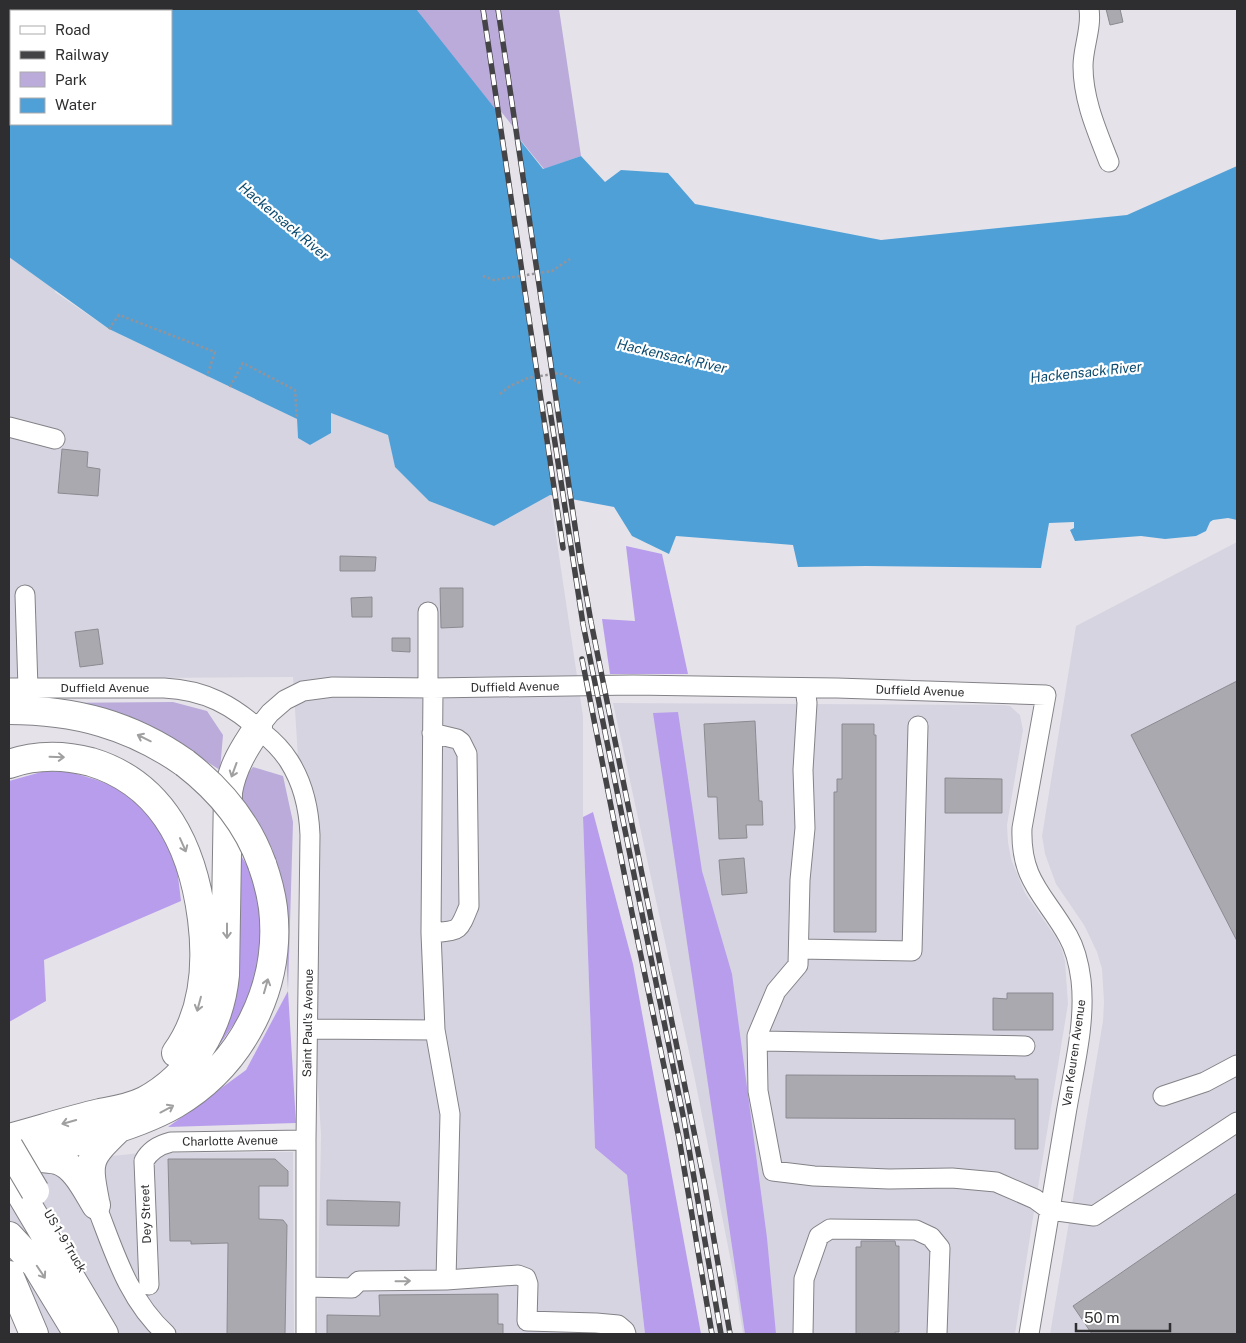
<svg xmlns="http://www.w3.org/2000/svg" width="1246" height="1343" viewBox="0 0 1246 1343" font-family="'Public Sans',sans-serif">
<rect width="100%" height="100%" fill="#e5e3e9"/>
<path fill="#d7d4e1" d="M 9,255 L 54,285 L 55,292 L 109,329 L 297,419 L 298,438 L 331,413 L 389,435 L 395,467 L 429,501 L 494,526 L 543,494 L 550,495 L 583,716 L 583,817 L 595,1148 L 627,1175 L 645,1334 L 317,1334 L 321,1135 L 293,677 L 9,679 Z
M 1237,542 L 1237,1334 L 1050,1334 L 1103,1021 L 1104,1002 L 1102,969 L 1097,952 L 1084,925 L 1056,884 L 1045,854 L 1042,836 L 1076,626 Z
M 613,703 L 1003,705 L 1010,706 L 1020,715 L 1023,730 L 1007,825 L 1008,842 L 1011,859 L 1025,893 L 1057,939 L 1062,950 L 1065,961 L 1068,1004 L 1032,1224 L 1015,1334 L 743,1334 L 735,1282 L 694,1075 Z
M 293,1152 L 294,1334 L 49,1334 L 9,1266 L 9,1167 L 140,1153 Z"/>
<path fill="#baabdb" d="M 414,9 L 559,9 L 581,156 L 544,169 Z
M 173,702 L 207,711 L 223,735 L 220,770 L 177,743 L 46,703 Z
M 253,767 L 283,776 L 293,822 L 288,991 L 283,899 L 272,848 L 235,791 Z"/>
<path fill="#b89dec" d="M 626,546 L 662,554 L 688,674 L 610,674 L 602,619 L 635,621 Z
M 678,712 L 702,871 L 732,974 L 767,1238 L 776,1334 L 745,1334 L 653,713 Z
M 45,771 L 70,772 L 97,780 L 123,790 L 147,807 L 175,851 L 181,901 L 44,960 L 46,1001 L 9,1022 L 9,781 Z
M 593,812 L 633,964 L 701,1334 L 645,1334 L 627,1175 L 595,1148 L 583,817 Z
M 237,849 L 257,882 L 262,938 L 252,998 L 220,1044 L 235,977 Z
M 288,991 L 296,1123 L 168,1127 L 246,1070 Z"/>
<path fill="#50a0d8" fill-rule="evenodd" d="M 9,9 L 416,9 L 543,169 L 581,156 L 605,182 L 621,170 L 668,173 L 695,204 L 881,240 L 1127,215 L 1237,166 L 1237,520 L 1228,518 L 1213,520 L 1210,522 L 1206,531 L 1196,536 L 1165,539 L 1141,536 L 1075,541 L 1070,530 L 1074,528 L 1074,522 L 1049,523 L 1041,568 L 866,566 L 798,567 L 793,545 L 676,536 L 669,554 L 632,536 L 614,507 L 550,495 L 494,526 L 429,501 L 395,467 L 388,435 L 331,413 L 331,433 L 310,445 L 298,438 L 297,419 L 109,329 L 9,257 ZM 11,11 L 171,11 L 171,124 L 11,124 Z"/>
<path fill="#e5e3e9" d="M 495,104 L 519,134 L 573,502 L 553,498 Z"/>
<path fill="#a9a9af" stroke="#8a8b90" d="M 1106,9 L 1120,9 L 1123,22 L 1110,25 Z
M 62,449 L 88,452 L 87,467 L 100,469 L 98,496 L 58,493 Z
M 340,556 L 376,557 L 375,571 L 340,571 Z
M 440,588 L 463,588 L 463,627 L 441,628 Z
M 372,597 L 372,617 L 352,617 L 351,598 Z
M 98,629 L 103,664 L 80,667 L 75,632 Z
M 392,638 L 410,638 L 410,652 L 392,651 Z
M 1237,681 L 1237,941 L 1131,735 Z
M 755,721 L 759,801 L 762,801 L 763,825 L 746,825 L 747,838 L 719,839 L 717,797 L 708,797 L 704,724 Z
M 842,724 L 874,724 L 874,735 L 876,735 L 876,932 L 834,932 L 834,792 L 837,792 L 837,779 L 842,779 Z
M 945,778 L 1002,779 L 1002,813 L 945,813 Z
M 744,858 L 747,893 L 722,895 L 719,860 Z
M 1007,993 L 1053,993 L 1053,1030 L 993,1030 L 993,998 L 1007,999 Z
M 786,1075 L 1015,1076 L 1015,1079 L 1038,1079 L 1038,1149 L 1015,1149 L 1015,1119 L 786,1118 Z
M 168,1159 L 275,1159 L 288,1171 L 288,1186 L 259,1186 L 259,1219 L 283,1220 L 287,1225 L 285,1334 L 227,1334 L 228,1243 L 191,1244 L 191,1241 L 170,1241 Z
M 1237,1193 L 1237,1334 L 1092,1334 L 1073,1306 Z
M 327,1200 L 400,1202 L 399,1226 L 327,1225 Z
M 861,1241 L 895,1241 L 896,1246 L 899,1246 L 899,1332 L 895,1332 L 895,1334 L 856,1334 L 856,1247 L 861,1247 Z
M 498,1294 L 498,1324 L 503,1324 L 503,1334 L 327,1334 L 327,1315 L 380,1316 L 379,1295 Z"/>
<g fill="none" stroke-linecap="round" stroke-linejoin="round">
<g stroke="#838287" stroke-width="21">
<path id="minor" d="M 1089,9 C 1092,28 1083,47 1083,66 C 1083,100 1097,131 1109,162
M 9,427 L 55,439
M 25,595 L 28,688
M 428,612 L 428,688
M 9,688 L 164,688 C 205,690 233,705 263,733 C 273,741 282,750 289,761 C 303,783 309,809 310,835 L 306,1140 L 306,1334
M 433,688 L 431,933 L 435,1030 L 450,1114 L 446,1280
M 805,688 L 807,703 L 803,770 L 805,828 L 800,880 L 798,965 L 776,991 L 757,1036 L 758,1091 L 773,1171 L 814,1176 L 889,1179 L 952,1178 L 996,1182 L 1035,1199 L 1050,1210 L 1094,1216 L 1237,1122
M 258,728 L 270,713 L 285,700 L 303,691 L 333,687 L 433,688 L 633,685 L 837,688 L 1046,695 L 1022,828 C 1020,881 1045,895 1068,936 C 1076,950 1079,964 1081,980 C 1086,1024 1073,1071 1066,1114 C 1053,1188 1041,1261 1029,1334
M 431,933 C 460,930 458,933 469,906 L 467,754 L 461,742 L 457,739 L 432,733
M 799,949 L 912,951 L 918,726
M 308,1029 L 435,1030
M 757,1041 L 1025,1046
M 1163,1096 L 1205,1082 L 1237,1065
M 96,1205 C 114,1251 128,1300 166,1334
M 149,1285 L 144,1161 C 150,1150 159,1145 171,1142 L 306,1140
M 306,1287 L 352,1288 L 359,1281 L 446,1280 L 518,1275 L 526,1278 L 528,1284 L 527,1321 L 596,1323 L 618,1325 L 625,1331 L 626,1334
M 803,1334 L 804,1279 L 819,1236 L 830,1229 L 916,1230 L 931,1237 L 940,1248 L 937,1334"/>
</g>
<g stroke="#838287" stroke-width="30">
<path id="highway" d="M 9,710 C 75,710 131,725 185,763
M 9,764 C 35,755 64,755 91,762 C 164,784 193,849 202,919 C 208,966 204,1014 176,1053
M 9,1138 C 39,1130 70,1120 100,1113 C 116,1110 130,1108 144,1101 C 191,1076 220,1027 225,975 L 228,792 C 232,768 244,748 258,728
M 29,1157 C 38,1158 48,1158 57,1160 C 76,1166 86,1189 96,1205
M 9,1159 C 37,1153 66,1145 93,1136 C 121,1128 149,1119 175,1104 C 243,1064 282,986 273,908 C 271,893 267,878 262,864
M 9,1174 L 104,1334
M 95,1201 C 87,1160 88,1158 118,1129
M 9,1236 L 36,1265 L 78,1334
M 9,1275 L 34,1334"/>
</g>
<path stroke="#959398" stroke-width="2.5" stroke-dasharray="2.5 2.5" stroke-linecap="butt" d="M 483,276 L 494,280 L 552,271 L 570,259
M 109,329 L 119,315 L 215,352 L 207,376
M 230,387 L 243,363 L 295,390 L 297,419
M 500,394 L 510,386 L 528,378 L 559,373 L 580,383"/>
<use href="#minor" stroke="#fff" stroke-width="19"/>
<use href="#highway" stroke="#fff" stroke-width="28"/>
<g stroke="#444345" stroke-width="5.5">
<path id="rail" d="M 483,9 L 563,548
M 498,9 L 580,560 L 591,622 L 704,1181 L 730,1334
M 549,404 L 583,624 L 684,1120 L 721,1334
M 582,659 L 632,913 L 679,1138 L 712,1334"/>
</g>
<use href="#rail" stroke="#fff" stroke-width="4" stroke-dasharray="11" stroke-linecap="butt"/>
<g stroke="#838287" stroke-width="30" stroke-linecap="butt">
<path id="highway-bridge" d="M 185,763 C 220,790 247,822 262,864
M 9,1147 L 35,1191"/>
</g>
<use href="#highway-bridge" stroke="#fff" stroke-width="28"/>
</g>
<defs><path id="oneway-shaft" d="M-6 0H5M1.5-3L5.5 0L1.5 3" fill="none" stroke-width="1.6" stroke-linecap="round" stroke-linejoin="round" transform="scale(1.25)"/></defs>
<g stroke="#a1a0a1">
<use href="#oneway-shaft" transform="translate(144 738) rotate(-154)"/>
<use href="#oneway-shaft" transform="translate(57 757) rotate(2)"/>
<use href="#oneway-shaft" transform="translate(234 770) rotate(110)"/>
<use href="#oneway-shaft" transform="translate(183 845) rotate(66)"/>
<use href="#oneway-shaft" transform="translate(227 931) rotate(90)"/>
<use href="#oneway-shaft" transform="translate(266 986) rotate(-74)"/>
<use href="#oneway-shaft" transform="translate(199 1004) rotate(105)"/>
<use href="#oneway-shaft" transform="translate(167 1109) rotate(-28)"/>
<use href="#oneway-shaft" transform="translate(69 1122) rotate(164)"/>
<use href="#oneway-shaft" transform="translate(41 1272) rotate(56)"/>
<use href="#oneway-shaft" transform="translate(403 1281) rotate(-1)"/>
</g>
<g text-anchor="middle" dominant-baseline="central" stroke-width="4.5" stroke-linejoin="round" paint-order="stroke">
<g font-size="12" fill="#2e2d2f" stroke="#fff">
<text transform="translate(515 687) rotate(-1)">Duffield Avenue</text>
<text x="105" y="688">Duffield Avenue</text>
<text transform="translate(920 691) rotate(2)">Duffield Avenue</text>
<text transform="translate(308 1023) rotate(-89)">Saint Paul's Avenue</text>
<text transform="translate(1074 1053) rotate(-82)">Van Keuren Avenue</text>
<text transform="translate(230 1141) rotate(-1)">Charlotte Avenue</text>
<text transform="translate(146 1214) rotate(-92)">Dey Street</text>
<text transform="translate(65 1241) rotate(59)">US 1-9 Truck</text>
</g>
<g font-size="14" font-style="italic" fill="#0b4b70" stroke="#fff">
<text transform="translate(284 221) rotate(40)">Hackensack River</text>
<text transform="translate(672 356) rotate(13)">Hackensack River</text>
<text transform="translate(1086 372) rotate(-6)">Hackensack River</text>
</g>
</g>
<rect width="1246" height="1343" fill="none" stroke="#2e2d2f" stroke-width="20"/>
<rect x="10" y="10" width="162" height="115" fill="#ffffff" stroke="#ababac"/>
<rect x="20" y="26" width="25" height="8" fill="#ffffff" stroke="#ababac"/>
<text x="55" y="35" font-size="15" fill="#2e2d2f">Road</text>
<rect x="20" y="51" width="25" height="8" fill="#444345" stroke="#ababac"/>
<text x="55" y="60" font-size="15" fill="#2e2d2f">Railway</text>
<rect x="20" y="72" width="25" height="15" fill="#baabdb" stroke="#ababac"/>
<text x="55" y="85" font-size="15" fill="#2e2d2f">Park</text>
<rect x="20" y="98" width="25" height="15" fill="#50a0d8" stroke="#ababac"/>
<text x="55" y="110" font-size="15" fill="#2e2d2f">Water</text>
<path d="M1076 1323v8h94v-8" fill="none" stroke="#2e2d2f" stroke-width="2.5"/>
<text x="1084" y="1323" font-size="15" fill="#2e2d2f" stroke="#ffffff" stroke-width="4" paint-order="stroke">50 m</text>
</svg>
